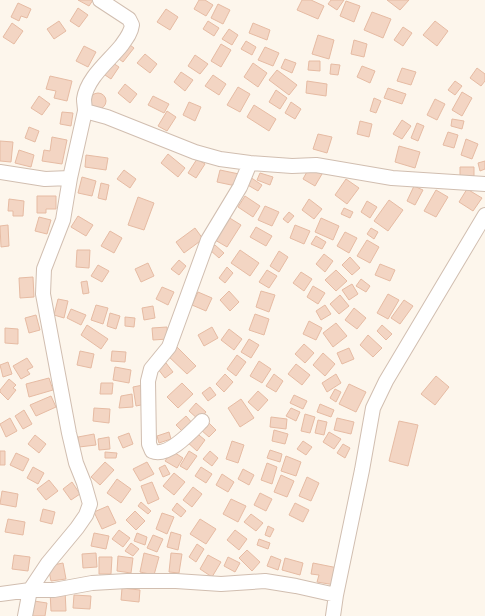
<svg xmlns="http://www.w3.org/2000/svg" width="485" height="616" viewBox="0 0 485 616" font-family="Overpass,sans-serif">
<rect width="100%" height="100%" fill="#fdf6ec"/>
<path fill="#f3d5c3" stroke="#e6bba3" d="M 78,0 L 93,0 L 89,6 Z
M 199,0 L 205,0 L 213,5 L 206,16 L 194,9 Z
M 302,0 L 311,0 L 324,6 L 318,19 L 297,10 Z
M 331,0 L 344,0 L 337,10 L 328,4 Z
M 387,0 L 409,0 L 400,10 Z
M 346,1 L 360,6 L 354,22 L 340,16 Z
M 18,3 L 31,9 L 27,18 L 21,16 L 19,21 L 11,17 Z
M 218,4 L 230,10 L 223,24 L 211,18 Z
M 78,8 L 88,15 L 79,27 L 70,21 Z
M 166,9 L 178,17 L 170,30 L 157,22 Z
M 372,12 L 391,19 L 383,38 L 364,30 Z
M 59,21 L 66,31 L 54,39 L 47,29 Z
M 208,21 L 219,28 L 214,36 L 203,29 Z
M 435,21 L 448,31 L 437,46 L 423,35 Z
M 12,23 L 23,31 L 14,44 L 3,37 Z
M 253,23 L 270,30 L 267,40 L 249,33 Z
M 403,27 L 412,33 L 403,46 L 394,40 Z
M 229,29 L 238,35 L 232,45 L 222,39 Z
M 318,35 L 334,40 L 329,59 L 312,54 Z
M 354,40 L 367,44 L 364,57 L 351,54 Z
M 246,41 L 256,47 L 252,55 L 241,49 Z
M 126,42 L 134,48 L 123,62 L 115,56 Z
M 221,44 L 231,50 L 221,67 L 211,61 Z
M 84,46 L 96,52 L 88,67 L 76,61 Z
M 265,47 L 279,53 L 273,66 L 258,60 Z
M 145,54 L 157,64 L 150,73 L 137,63 Z
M 195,55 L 208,64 L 200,74 L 188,66 Z
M 285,59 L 296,63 L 292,73 L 281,68 Z
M 110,61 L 119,67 L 111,79 L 102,73 Z
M 309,61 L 320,61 L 320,71 L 308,70 Z
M 253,63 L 267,73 L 258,87 L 244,77 Z
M 331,64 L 340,65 L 338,75 L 330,74 Z
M 362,66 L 375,71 L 370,83 L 357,77 Z
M 402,68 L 416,72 L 411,85 L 397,81 Z
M 477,68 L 485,74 L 485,81 L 481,86 L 470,78 Z
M 277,70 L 297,85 L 289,95 L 269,80 Z
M 181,72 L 193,80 L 185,91 L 174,82 Z
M 213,75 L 226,84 L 219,95 L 205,86 Z
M 50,76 L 72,81 L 67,101 L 54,98 L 56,91 L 46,89 Z
M 307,81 L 327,84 L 326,96 L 306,93 Z
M 455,81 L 462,86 L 455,95 L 448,90 Z
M 125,84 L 137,94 L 130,103 L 118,93 Z
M 238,87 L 250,94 L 240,112 L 227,105 Z
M 388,88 L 406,94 L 402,104 L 384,98 Z
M 276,90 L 287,98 L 280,109 L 269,102 Z
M 462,92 L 472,98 L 462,116 L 452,110 Z
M90 101a8 8 0 1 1 16 0a8 8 0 1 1-16 0Z
M 39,96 L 50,104 L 42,115 L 31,108 Z
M 153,96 L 169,104 L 164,113 L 148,105 Z
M 374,98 L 381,101 L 376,113 L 370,111 Z
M 435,99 L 445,104 L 437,120 L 427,115 Z
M 189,102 L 201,107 L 195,121 L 183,115 Z
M 291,102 L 301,109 L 295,119 L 285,113 Z
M 254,105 L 276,119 L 269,131 L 247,117 Z
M 167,111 L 176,117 L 167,131 L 158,126 Z
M 62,112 L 73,113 L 71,126 L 60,124 Z
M 452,119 L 464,121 L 462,129 L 451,126 Z
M 402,120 L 411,126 L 402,139 L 393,134 Z
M 360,121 L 372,124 L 369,137 L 357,134 Z
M 417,123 L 424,126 L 418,141 L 411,138 Z
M 29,127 L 39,131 L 35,142 L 25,138 Z
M 448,132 L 458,135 L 454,148 L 443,145 Z
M 318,134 L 332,137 L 327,153 L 313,149 Z
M 52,137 L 67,140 L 62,164 L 42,161 L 44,150 L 50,151 Z
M 466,139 L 478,144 L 472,159 L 461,155 Z
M 0,141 L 13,142 L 11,162 L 0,161 Z
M 399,146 L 420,152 L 415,168 L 395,162 Z
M 19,150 L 34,155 L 31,167 L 15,163 Z
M 168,154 L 185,168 L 178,177 L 161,163 Z
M 86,155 L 108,158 L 106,170 L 85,167 Z
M 197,159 L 205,164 L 196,178 L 188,173 Z
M 485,161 L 485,169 L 480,171 L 478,163 Z
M 460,167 L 474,167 L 474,176 L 460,176 Z
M 309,168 L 322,174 L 315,186 L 303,179 Z
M 124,170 L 136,179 L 130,188 L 117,179 Z
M 220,170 L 239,174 L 236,186 L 217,182 Z
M 260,173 L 273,177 L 270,185 L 257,180 Z
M 82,177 L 96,181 L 92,196 L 78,193 Z
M 250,177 L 262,185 L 258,191 L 246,184 Z
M 346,179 L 359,188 L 347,204 L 335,195 Z
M 101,183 L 109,185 L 106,200 L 98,198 Z
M 414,186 L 423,190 L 415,205 L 407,201 Z
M 467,189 L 482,198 L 473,211 L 459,202 Z
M 436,190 L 448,197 L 436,217 L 424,211 Z
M 37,196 L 56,196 L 56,209 L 46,209 L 46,213 L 37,213 Z
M 245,196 L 260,206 L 253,217 L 238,207 Z
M 138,197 L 154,203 L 144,230 L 128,225 Z
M 9,199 L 24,201 L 23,216 L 13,216 L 13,211 L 8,211 Z
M 309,199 L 322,209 L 314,219 L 302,210 Z
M 389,200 L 403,210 L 388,231 L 374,221 Z
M 367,201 L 377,207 L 370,218 L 361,212 Z
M 265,206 L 279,212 L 272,226 L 258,220 Z
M 344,208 L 353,212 L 350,218 L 341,214 Z
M 289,212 L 294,216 L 288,223 L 283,219 Z
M 78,216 L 93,225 L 86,236 L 71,227 Z
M 39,217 L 51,220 L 47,234 L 35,231 Z
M 228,217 L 241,225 L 227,247 L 215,240 Z
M 321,218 L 339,226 L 333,240 L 315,232 Z
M 8,225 L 9,246 L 1,247 L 0,226 Z
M 295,225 L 310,231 L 304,244 L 290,238 Z
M 256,227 L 272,236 L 266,246 L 250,237 Z
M 195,228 L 203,239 L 184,253 L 176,242 Z
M 371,228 L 378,232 L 374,239 L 367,234 Z
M 110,231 L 122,238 L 114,253 L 101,246 Z
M 345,232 L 357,238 L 349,253 L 337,246 Z
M 316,236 L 326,242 L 322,249 L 311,244 Z
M 367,240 L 379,247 L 370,263 L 357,256 Z
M 215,245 L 224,253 L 219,258 L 210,250 Z
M 77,250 L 90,250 L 89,268 L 76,267 Z
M 240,250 L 259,263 L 250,276 L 231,263 Z
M 279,251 L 288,257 L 279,272 L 270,266 Z
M 324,254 L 333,261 L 325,272 L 316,264 Z
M 350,257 L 360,268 L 352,275 L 342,265 Z
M 179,260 L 186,266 L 179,275 L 171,269 Z
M 148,263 L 154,276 L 141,282 L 135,269 Z
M 380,264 L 395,270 L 390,281 L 375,275 Z
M 98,265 L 109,271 L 102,282 L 91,276 Z
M 227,267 L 233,273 L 225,283 L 219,278 Z
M 267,270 L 277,276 L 269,288 L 259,282 Z
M 336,270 L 347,281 L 336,291 L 325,280 Z
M 301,272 L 312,279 L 304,291 L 293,283 Z
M 33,277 L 34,297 L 20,298 L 19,278 Z
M 361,279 L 370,286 L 366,292 L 356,286 Z
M 87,281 L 89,293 L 83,294 L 81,282 Z
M 352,284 L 358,294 L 349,300 L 342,290 Z
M 313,286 L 325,293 L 318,304 L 307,297 Z
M 162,287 L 174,292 L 168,305 L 156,299 Z
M 229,291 L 239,302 L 230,311 L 220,300 Z
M 261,291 L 275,295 L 269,312 L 256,307 Z
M 198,292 L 212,298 L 206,311 L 192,305 Z
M 388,294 L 399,300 L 388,319 L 377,313 Z
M 340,295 L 349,306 L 339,314 L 330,304 Z
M 58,299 L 68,301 L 64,318 L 54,315 Z
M 404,300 L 413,306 L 400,324 L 391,318 Z
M 96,305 L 108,308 L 103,324 L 91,320 Z
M 325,305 L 331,314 L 321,320 L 316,311 Z
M 153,306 L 155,318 L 144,320 L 142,308 Z
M 354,308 L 366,318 L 357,329 L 345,320 Z
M 71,309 L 86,315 L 81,325 L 67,318 Z
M 110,313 L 120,316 L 116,329 L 107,326 Z
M 255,314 L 269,319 L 264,335 L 249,330 Z
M 36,315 L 40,330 L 29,333 L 25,318 Z
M 125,317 L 135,318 L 134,327 L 125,326 Z
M 309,321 L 322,328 L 316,340 L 303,334 Z
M 336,323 L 347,336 L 333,347 L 323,333 Z
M 87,325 L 108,339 L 101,349 L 81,335 Z
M 382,325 L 392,334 L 386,340 L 377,331 Z
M 167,327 L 168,339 L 153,340 L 152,328 Z
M 212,327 L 218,338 L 204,346 L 198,335 Z
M 5,328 L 18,329 L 18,344 L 5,343 Z
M 229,329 L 242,339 L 234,350 L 221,340 Z
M 368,335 L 382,348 L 373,357 L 360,345 Z
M 249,339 L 259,345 L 251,358 L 241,352 Z
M 304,344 L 314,353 L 305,363 L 295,354 Z
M 176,346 L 196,366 L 187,374 L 167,355 Z
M 349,348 L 354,359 L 342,364 L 337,353 Z
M 80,351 L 94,354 L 91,368 L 77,365 Z
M 112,351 L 126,352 L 125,362 L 111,361 Z
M 323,353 L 335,364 L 325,376 L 313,365 Z
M 237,355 L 246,362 L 236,376 L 227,369 Z
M 27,358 L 33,367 L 27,370 L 30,374 L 21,379 L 13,366 Z
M 259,361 L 271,369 L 262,383 L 250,376 Z
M 8,362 L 12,374 L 3,377 L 0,365 Z
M 166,363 L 173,372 L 165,378 L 158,369 Z
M 296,364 L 310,375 L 302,385 L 288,374 Z
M 115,367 L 131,370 L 129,383 L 113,380 Z
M 225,374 L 233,382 L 224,392 L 216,384 Z
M 274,374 L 283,381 L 276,392 L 266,386 Z
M 336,374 L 341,383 L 327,392 L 322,383 Z
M 436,376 L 449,387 L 435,405 L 421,394 Z
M 49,378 L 53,390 L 29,397 L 26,384 Z
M 9,379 L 16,385 L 13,388 L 16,390 L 8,400 L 0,392 L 0,390 Z
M 101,383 L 113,383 L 112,394 L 100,394 Z
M 182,383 L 193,394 L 178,408 L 167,397 Z
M 349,384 L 366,392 L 356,412 L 339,404 Z
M 143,385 L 146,404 L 136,406 L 133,387 Z
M 210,387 L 216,395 L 208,401 L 202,393 Z
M 335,389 L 341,392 L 336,402 L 330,398 Z
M 258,391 L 268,400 L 258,411 L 248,402 Z
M 132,394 L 133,407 L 119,408 L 121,396 Z
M 294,395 L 307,401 L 303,409 L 290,403 Z
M 51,396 L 56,407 L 36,416 L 30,405 Z
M 241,399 L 254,418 L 240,427 L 228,408 Z
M 196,403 L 206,412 L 199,420 L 189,411 Z
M 320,404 L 334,410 L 331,417 L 317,412 Z
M 94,408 L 110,409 L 109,423 L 93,421 Z
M 291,408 L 300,412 L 296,421 L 286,416 Z
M 24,410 L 32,424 L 23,429 L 15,416 Z
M 305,414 L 315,417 L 310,433 L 301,431 Z
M 186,416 L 193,424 L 183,432 L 176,425 Z
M 271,417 L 287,419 L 286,429 L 270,427 Z
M 10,418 L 17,431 L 6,437 L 0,424 Z
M 337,418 L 354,422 L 351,434 L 334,430 Z
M 318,420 L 327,422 L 324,435 L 315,433 Z
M 399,421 L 418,425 L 408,466 L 389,461 Z
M 209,423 L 216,430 L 209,437 L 201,430 Z
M 274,430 L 288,434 L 285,444 L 272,441 Z
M 194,431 L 205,440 L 197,451 L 186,441 Z
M 169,432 L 171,439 L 159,443 L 157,436 Z
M 329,432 L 341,439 L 334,449 L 323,442 Z
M 129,433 L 133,444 L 123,448 L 118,437 Z
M 94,434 L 96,445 L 79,447 L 78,437 Z
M 35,435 L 46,444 L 39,453 L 28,444 Z
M 109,437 L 110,449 L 99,450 L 98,439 Z
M 232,441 L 244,445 L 238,463 L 226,459 Z
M 303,441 L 312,447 L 306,455 L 297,449 Z
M 343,444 L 350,448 L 345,458 L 337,453 Z
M 270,450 L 282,454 L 280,462 L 267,458 Z
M 0,451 L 5,451 L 5,465 L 0,465 Z
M 172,451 L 183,458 L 177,468 L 165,461 Z
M 189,451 L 197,456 L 187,470 L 180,466 Z
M 210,451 L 218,458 L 212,466 L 203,459 Z
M 105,452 L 117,453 L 116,458 L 105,458 Z
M 16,453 L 29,459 L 23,471 L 10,465 Z
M 286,456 L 301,462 L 296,476 L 281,471 Z
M 105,462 L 114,470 L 100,485 L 91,477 Z
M 147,462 L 154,474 L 140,481 L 133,469 Z
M 267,463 L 277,467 L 272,484 L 261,480 Z
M 165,465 L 170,474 L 163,477 L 159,468 Z
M 33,467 L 44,473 L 38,484 L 27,478 Z
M 201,467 L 212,474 L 206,483 L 195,476 Z
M 243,469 L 254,475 L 249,485 L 238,479 Z
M 174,473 L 185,482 L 174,495 L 163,486 Z
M 222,474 L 234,482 L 228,492 L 216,485 Z
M 281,475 L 294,481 L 287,497 L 274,492 Z
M 307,477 L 319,483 L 311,501 L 299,496 Z
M 117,479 L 131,489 L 121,503 L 107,493 Z
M 49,480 L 58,491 L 46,500 L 37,489 Z
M 72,482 L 80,494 L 71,500 L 63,489 Z
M 152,482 L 159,499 L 148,504 L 141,486 Z
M 193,487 L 202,494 L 192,507 L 183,500 Z
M 2,491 L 18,494 L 16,507 L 0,504 Z
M 260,493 L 272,499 L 266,511 L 254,505 Z
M 231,499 L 246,506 L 238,522 L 223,514 Z
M 141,502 L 151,511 L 148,514 L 138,506 Z
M 177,503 L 186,511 L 181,517 L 172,510 Z
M 295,503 L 309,510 L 303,522 L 289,515 Z
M 108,506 L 116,523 L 102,529 L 94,512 Z
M 43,509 L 55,512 L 52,524 L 40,521 Z
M 135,511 L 145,521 L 136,530 L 126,520 Z
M 162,513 L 174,517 L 167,534 L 156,529 Z
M 251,514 L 263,523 L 256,531 L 244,522 Z
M 8,519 L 25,522 L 23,535 L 5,532 Z
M 200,519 L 216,529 L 206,544 L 190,534 Z
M 268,526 L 274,529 L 270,537 L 265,535 Z
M 119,530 L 130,538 L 123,547 L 112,539 Z
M 235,530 L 247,539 L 239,550 L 227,540 Z
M 171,532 L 181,535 L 178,550 L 167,547 Z
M 94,533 L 109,536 L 106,549 L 91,546 Z
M 137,533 L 147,537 L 145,545 L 134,541 Z
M 153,535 L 163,539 L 157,552 L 147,548 Z
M 259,539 L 270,543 L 268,549 L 257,545 Z
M 131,543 L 139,549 L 133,556 L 125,551 Z
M 197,544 L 204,549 L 196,562 L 189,557 Z
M 247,550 L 260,562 L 252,571 L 239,558 Z
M 96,553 L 97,567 L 83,568 L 82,554 Z
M 144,553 L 159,557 L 154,575 L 140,572 Z
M 171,553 L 182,554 L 179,573 L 169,572 Z
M 14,555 L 30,557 L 28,571 L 12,569 Z
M 208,555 L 221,562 L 212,577 L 200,569 Z
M 118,556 L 133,558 L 131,573 L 117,571 Z
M 271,556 L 281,560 L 278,570 L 267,566 Z
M 99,557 L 112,557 L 111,574 L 99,574 Z
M 228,557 L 240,563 L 235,572 L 224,566 Z
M 285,558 L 303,563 L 300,575 L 282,570 Z
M 63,563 L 66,579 L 51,581 L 48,566 Z
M 313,563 L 338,568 L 335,585 L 317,582 L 319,575 L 311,574 Z
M 122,588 L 140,590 L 139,602 L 121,600 Z
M 65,590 L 66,611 L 51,611 L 50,591 Z
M 74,595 L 91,596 L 90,609 L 73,608 Z
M 34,601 L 47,603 L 45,616 L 32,616 Z"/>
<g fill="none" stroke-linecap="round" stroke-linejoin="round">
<g stroke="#d1beb0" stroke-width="16">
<path id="minor" d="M 85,111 C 85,107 84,103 84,99 C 87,78 108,62 121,46 C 126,39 131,33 132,25 L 129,19 L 100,0
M 0,172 L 45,179 L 70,178 L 63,220 L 44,269 L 43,294 L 69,433 L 76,463 L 84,483 L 90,504 L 86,515 L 77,528 L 48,563 L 30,590 L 25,616
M 70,178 L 85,111 L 107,117 L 195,152 L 220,159 L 250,163 L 292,166 L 316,165 L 392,178 L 485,184
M 202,421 C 191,432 168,458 152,451 L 149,444 L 148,381 L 151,369 L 169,347 L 208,240 L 240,187 L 250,163
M 0,594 L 30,590 L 54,590 L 92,583 L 127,581 L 176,581 L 221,584 L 265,581 L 296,586 L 336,595
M 333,616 L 336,595 L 362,470 L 373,408 L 386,381 L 485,215"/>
</g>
<use href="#minor" stroke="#fff" stroke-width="14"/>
</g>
</svg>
